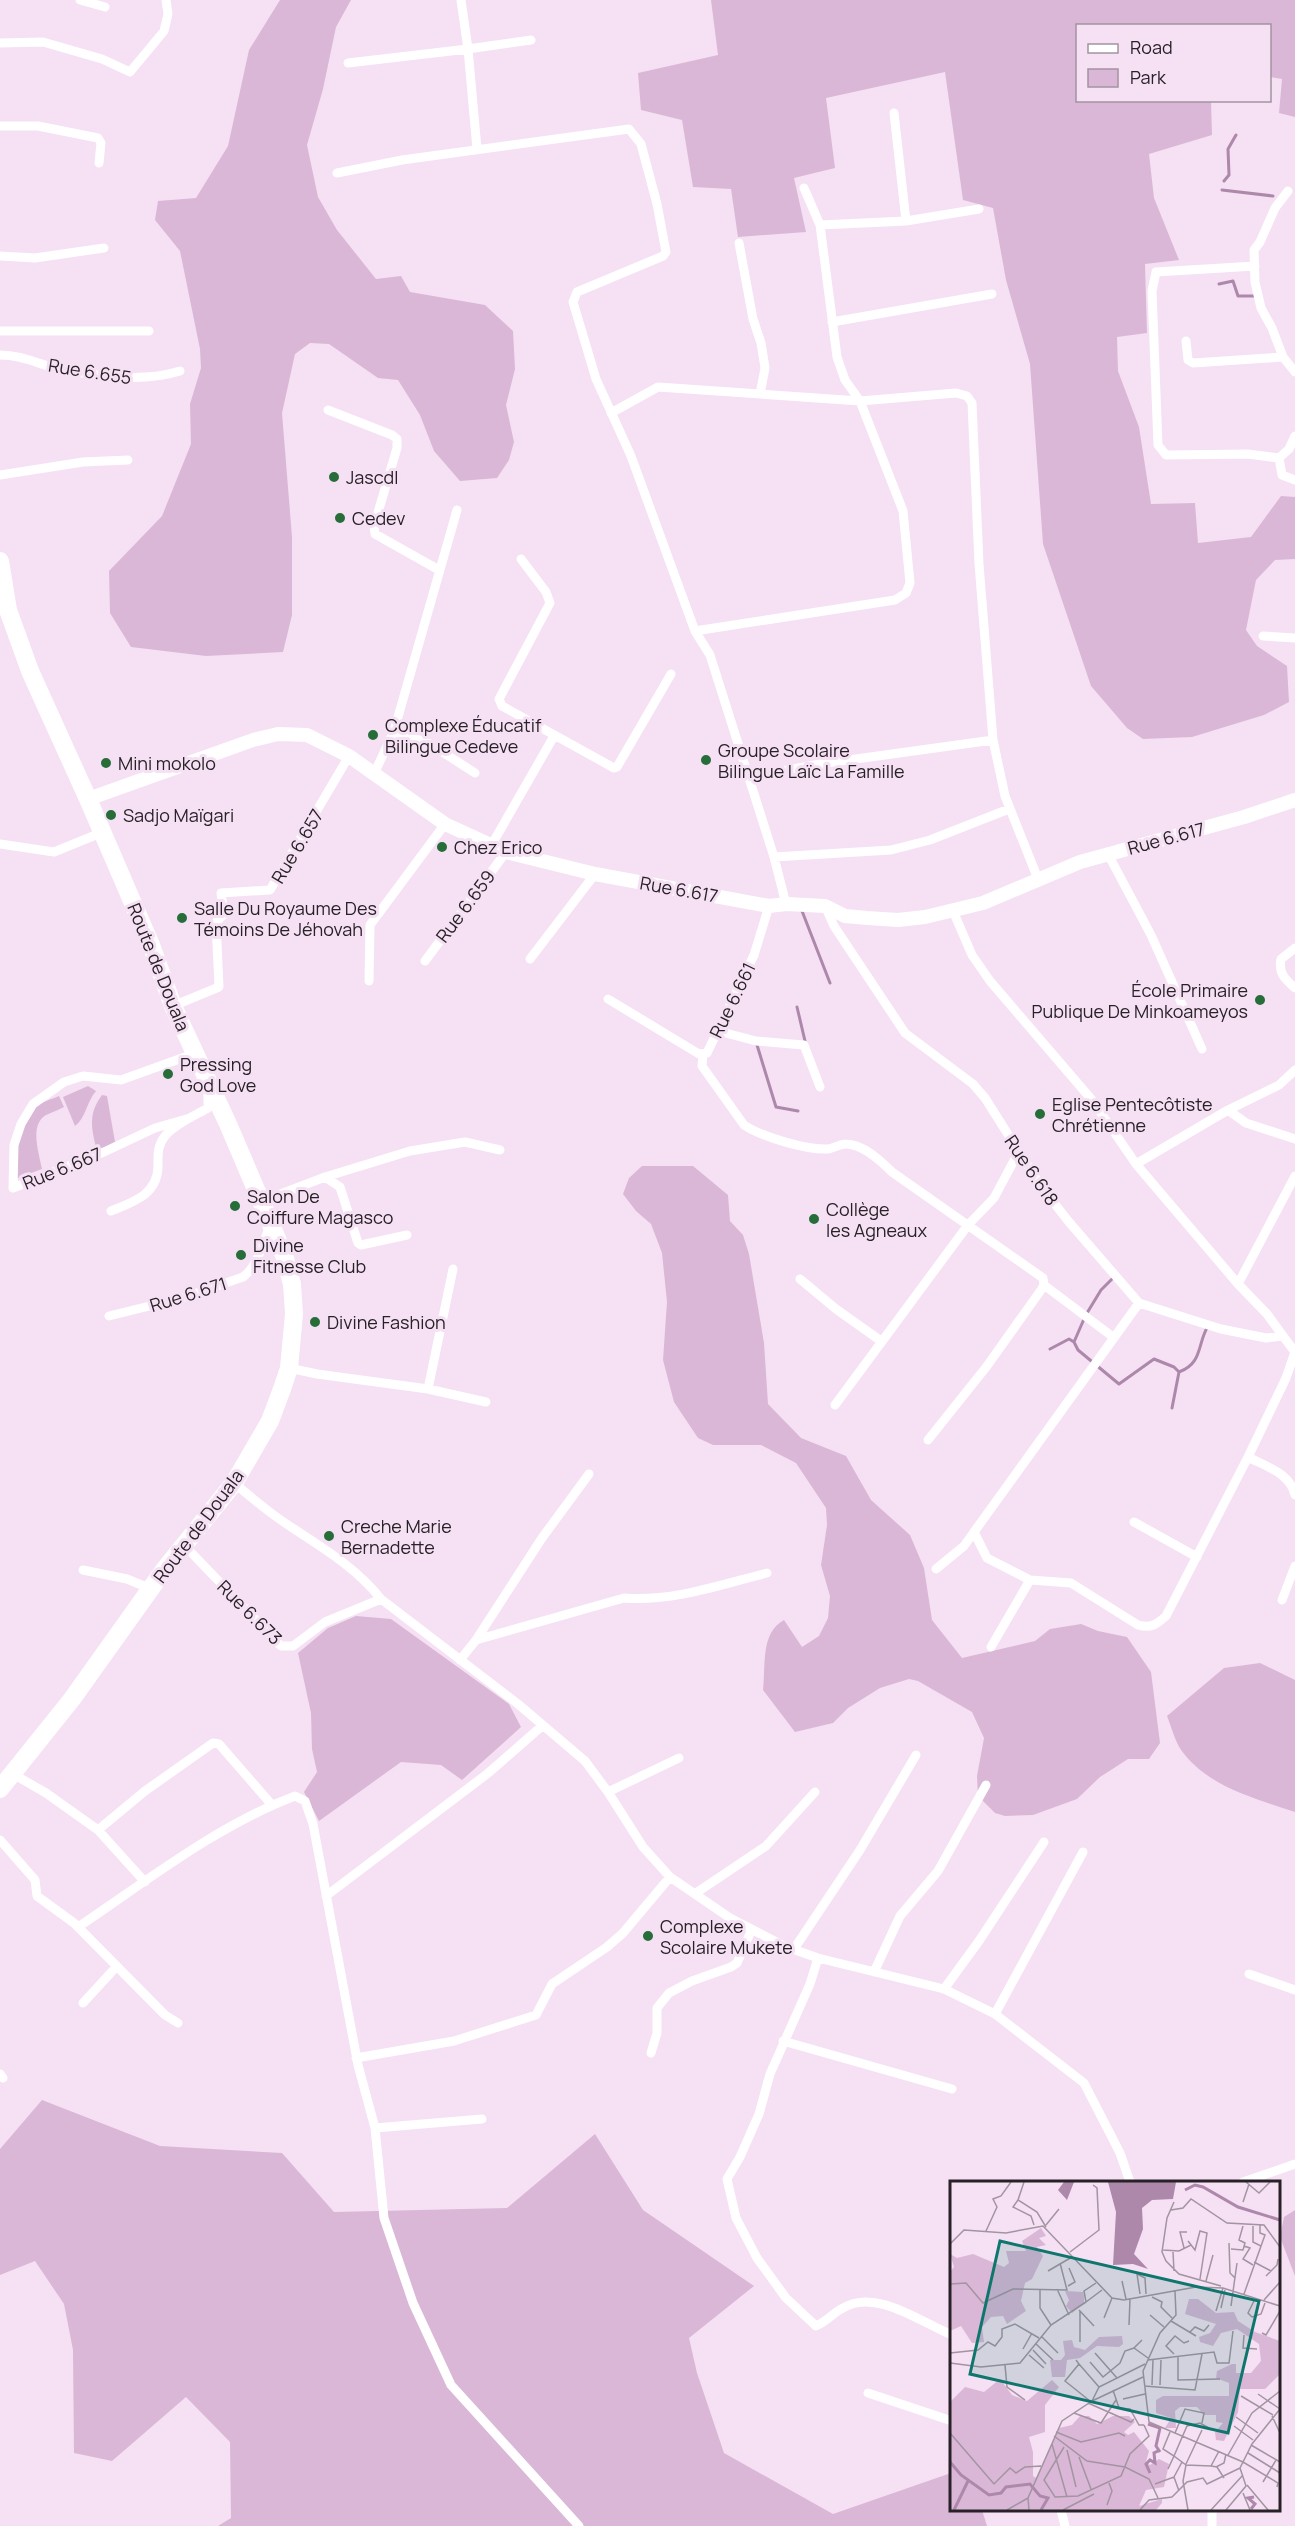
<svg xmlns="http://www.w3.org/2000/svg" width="1295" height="2526" viewBox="0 0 1295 2526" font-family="Manrope,sans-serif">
<rect width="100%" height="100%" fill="#f5e1f3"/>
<path fill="#dab7d7" d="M 280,0 L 351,0 L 336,27 L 323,89 L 307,145 L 318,197 L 337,230 L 376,279 L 401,276 L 410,292 L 485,305 L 513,331 L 515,369 L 506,405 L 514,442 L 509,460 L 497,478 L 460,481 L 434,451 L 420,415 L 398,380 L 378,378 L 329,344 L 310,343 L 295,354 L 282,413 L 292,537 L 292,615 L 283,652 L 206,656 L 131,647 L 110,613 L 109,571 L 162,516 L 191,444 L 190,404 L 201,368 L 200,349 L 180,251 L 155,220 L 158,201 L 196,198 L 228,146 L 249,50 Z
M 711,0 L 1295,0 L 1295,117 L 1279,113 L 1282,79 L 1270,77 L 1270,26 L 1078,26 L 1078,100 L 1211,101 L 1212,135 L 1149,154 L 1154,198 L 1179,260 L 1145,264 L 1147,333 L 1117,337 L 1118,371 L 1139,427 L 1151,504 L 1195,503 L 1198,543 L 1251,537 L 1281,496 L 1295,497 L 1295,559 L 1275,560 L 1256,580 L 1246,630 L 1257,646 L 1287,666 L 1289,702 L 1264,715 L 1192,737 L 1143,739 L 1127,728 L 1091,686 L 1043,544 L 1030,364 L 1006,280 L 993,208 L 963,200 L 945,72 L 826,98 L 835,168 L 794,178 L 806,232 L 738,237 L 731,189 L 693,187 L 682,120 L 641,110 L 638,73 L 718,55 Z
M 88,1086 L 96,1091 C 86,1103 86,1118 75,1126 L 63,1097 Z
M 102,1095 L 107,1096 L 115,1142 L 97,1151 C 91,1128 88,1114 102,1095 Z
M 59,1096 L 64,1107 C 59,1110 52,1112 46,1115 C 29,1125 39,1153 42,1169 L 15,1179 C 15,1158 16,1124 33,1109 C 40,1102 50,1100 59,1096 Z
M 642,1166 L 693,1166 L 728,1195 L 730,1221 L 743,1235 L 749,1254 L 764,1343 L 768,1404 L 801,1438 L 846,1456 L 871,1500 L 910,1535 L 924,1568 L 932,1620 L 962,1658 L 1035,1641 L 1050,1629 L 1081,1624 L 1098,1631 L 1127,1637 L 1151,1672 L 1160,1743 L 1149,1759 L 1128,1759 L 1100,1777 L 1077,1799 L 1033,1815 L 1005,1816 L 995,1813 L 978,1796 L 977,1776 L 984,1738 L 972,1712 L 918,1681 L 909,1679 L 880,1688 L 848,1708 L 833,1723 L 795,1732 L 763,1690 C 766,1666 760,1633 784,1620 L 802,1647 L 819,1636 L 828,1618 L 830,1596 L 821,1565 L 827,1525 L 826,1508 L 796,1463 L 761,1445 L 713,1445 L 698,1438 L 674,1402 L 663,1360 L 667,1302 L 662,1253 L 651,1224 L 636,1211 L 623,1194 L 629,1178 Z
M 356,1616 L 391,1619 L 509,1704 L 521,1727 L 462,1780 L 441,1765 L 401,1762 L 319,1821 L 304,1792 L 317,1772 L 312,1749 L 311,1713 L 298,1653 L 328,1628 Z
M 1260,1663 L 1295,1680 L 1295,1812 C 1254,1798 1208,1787 1181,1750 C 1175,1741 1171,1726 1167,1716 L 1224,1668 Z
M 42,2100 L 160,2146 L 282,2153 L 334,2212 L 507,2208 L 595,2134 L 643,2210 L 754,2286 L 689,2338 L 697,2373 L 724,2453 L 833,2514 L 951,2473 L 952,2510 L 982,2510 L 987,2526 L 218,2526 L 231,2518 L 230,2442 L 186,2397 L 112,2461 L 74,2453 L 73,2350 L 64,2304 L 35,2261 L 0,2275 L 0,2149 Z
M 1295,2210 L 1295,2276 L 1280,2237 L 1284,2217 Z"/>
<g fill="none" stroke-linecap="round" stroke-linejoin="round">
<path stroke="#ad88ab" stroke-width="3" d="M 1224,181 L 1229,175 L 1228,149 L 1236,135
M 1222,190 L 1273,196
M 1219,284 L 1233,281 L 1238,296 L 1256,296
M 802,911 L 830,983
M 797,1007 L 805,1041
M 757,1045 L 776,1107 L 798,1111
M 1087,1313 L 1101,1290 L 1113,1278
M 1074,1342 L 1084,1319
M 1050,1349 L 1069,1339 L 1074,1342 L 1078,1350 L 1119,1384 L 1154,1359 L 1174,1367 L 1179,1372
M 1179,1372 C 1203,1363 1197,1344 1208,1326
M 1172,1408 L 1179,1372"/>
<path stroke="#fff" stroke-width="9" d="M 80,0 L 105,7
M 0,43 L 43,42 L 102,59 L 130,72 L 164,31 L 168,14 L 166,0
M 348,63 L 468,49 L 461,0
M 894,113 L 906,221
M 0,126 L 38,126 L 98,138 L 101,143 L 99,163
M 477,149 L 468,49 L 531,40
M 337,173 L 402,160 L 629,129 L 641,144 L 657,204 L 666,252 L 663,256 L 577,292 L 573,302 L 596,379 L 631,456 L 695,631 L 710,655 L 774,857 L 786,904
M 1288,191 L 1275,208 L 1260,242 L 1254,250 L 1255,282 L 1261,308 L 1272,328 L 1283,357 L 1295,372
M 820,225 L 906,221 L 979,209
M 739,243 L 753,319 L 761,343 L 765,368 L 760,394
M 0,256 L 35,258 L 104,248
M 1255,266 L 1156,272 L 1152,291 L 1158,445 L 1166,455 L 1248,454 L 1279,458 L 1282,475 L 1295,480
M 832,322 L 992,294
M 0,331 L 149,331
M 1186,341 L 1188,360 L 1193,363 L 1283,357
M 0,355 C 20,355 36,363 55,368 C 93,376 143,383 180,371
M 328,410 L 392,435 L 397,439 L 397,448 L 374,526 L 375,534 L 439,570
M 611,413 L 658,387 L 860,401 L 956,393 L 967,396 L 972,403 L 979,564 L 993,740 L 1005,796 L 1038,879
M 1279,458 L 1289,449 L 1295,436
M 0,475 L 83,462 L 128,460
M 521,559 L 546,592 L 550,603 L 499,699 L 502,706 L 614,768 L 617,767 L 671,674
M 695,631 L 895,600 L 906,593 L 910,583 L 903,511 L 860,401 L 845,380 L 837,357 L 820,225 L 804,188
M 1263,636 L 1295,638
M 394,731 L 430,744 L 475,773
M 374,774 L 394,731 L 457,510
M 748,777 L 820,764 L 993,740
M 0,844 L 54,852 L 103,832
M 491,846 L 554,736
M 1108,854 L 1151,935 L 1202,1049
M 774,857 L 891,850 L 930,840 L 1009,809
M 825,906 L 834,926 L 905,1033 L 973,1084 L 985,1098 L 1040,1185 L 1069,1222 L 1139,1303 L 1221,1329 L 1266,1338 L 1283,1336 L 1295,1352 L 1286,1378 L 1248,1457 L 1166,1616 C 1157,1624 1151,1629 1138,1625 L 1071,1583 L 1030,1580 L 987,1558 L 974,1532 L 964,1546 L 936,1569
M 953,911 L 972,955 L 990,981 L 1092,1100 L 1136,1164 L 1238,1284 L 1267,1314 L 1283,1336
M 1295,948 L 1281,959 C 1278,973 1285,979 1295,988
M 530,959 L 595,874
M 425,961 L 506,852
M 369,981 L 370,925 L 445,824
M 608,999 L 699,1054 L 707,1053 L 754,955 L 769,906
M 173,1006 L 219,987 L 216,922 L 224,914 L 221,893 L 270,890 L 349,756
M 718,1031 L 756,1041 L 804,1045 L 820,1087
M 703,1055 L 702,1066 L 744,1125 C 762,1137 806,1150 828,1149 C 834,1148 840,1144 846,1144 C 863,1144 881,1161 892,1172 L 1043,1278 L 1044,1285 L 1041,1290 L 987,1366 L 928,1440
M 1228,1110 L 1246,1123 L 1295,1139
M 190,1118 L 155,1128 L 104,1152 L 13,1188 L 14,1145 L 21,1124 L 33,1104 L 64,1082 L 83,1076 L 121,1080 L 196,1053
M 1136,1164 L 1228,1110 L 1279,1085 L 1295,1070
M 325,1177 L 340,1187 L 358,1243 L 361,1245 L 407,1235
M 262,1201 L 325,1177 L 410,1151 L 465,1142 L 500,1150
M 111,1211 C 133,1202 157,1195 158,1167 C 158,1155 157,1146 165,1136 C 175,1124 194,1116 208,1108 L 208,1092
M 800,1279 L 836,1309 L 881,1341
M 1238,1284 L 1295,1176
M 1044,1285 L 1113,1337
M 109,1316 L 182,1298 L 243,1277 C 258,1266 263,1242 270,1226
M 289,1368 L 317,1374 L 428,1389 L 486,1402
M 428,1389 L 453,1269
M 835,1405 L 968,1225 L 994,1198 L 1018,1153
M 1248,1457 C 1267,1467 1290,1473 1295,1495
M 1134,1522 L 1197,1557
M 974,1532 L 1139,1303
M 184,1545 L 281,1646 L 293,1646 L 325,1622 L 381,1599 C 351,1561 309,1541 271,1513 C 258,1503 246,1493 234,1483
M 83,1570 L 127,1579 L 151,1589
M 381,1599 L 518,1704 L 585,1761 L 608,1792 L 643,1847 L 670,1877 L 730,1918 L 784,1946 L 818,1958 L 944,1989 L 995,2014 L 1084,2083 L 1120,2153 L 1130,2182
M 1282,1600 L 1295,1566
M 476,1640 L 624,1598 C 672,1602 720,1585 767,1573
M 991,1647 L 1030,1580
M 460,1660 L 476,1640 L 542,1538 L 589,1474
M 13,1774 L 46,1793 L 98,1830 L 145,1882
M 608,1792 L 679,1758
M 98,1830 L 145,1791 L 213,1743 L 219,1744 L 272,1805
M 0,1840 L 35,1880 L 37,1896 L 74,1923 L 165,2015 L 178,2023
M 696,1893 L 766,1846 L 815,1792
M 326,1896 L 487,1774 L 542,1726
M 78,1927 C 147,1881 216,1826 295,1796 L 305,1801 L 313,1824 L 358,2065 L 375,2128 L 384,2218 L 413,2303 L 451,2385 L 579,2526
M 794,1949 L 860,1850 L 916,1755
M 818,1958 L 810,1984 L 770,2074 L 759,2114 L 740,2157 L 727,2179 L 736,2218 L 757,2258 L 786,2298 L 816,2326 C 827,2321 833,2313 843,2308 C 876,2288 920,2322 952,2335
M 874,1972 L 900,1916 L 938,1871 L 986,1785
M 1249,1974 L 1295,1990
M 944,1989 L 979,1941 L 1044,1842
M 83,2003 L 117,1966
M 995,2014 L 1083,1852
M 783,2041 L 952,2089
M 651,2053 L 657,2033 L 657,2008 L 669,1993 L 692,1981 L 731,1967 L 737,1963 L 752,1929
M 356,2058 L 454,2041 L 536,2015 L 552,1984 L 607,1947 L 623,1933 L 670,1877
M 0,2074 L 3,2078
M 375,2128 L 482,2119
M 1243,2182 L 1295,2164
M 868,2393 L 952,2421
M 1061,2510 L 1065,2526
M 1212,2526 L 1212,2510"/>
<path stroke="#fff" stroke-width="14" d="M 88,799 L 253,740 L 278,734 L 307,735 L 349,756 L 445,824 L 506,852 L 595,874 L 769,906 L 786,904 L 825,906 L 845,916 L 867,918 L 898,920 L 925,917 L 983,903 L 1080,862 L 1244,817 L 1295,800"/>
<path stroke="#fff" stroke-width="18" d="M 0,561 L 8,610 L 30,671 L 88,799 L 151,945 L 173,1006 L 228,1124 L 284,1255 L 292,1284 L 294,1314 L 289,1368 L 282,1389 L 270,1421 L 234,1483 L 164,1570 L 72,1699 L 0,1789"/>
</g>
<g fill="#276d39" stroke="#f5e1f3" stroke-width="2">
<circle cx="334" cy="477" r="6"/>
<circle cx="340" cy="518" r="6"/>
<circle cx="373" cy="735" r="6"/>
<circle cx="706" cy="760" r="6"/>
<circle cx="106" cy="763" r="6"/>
<circle cx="111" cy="815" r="6"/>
<circle cx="442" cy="847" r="6"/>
<circle cx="182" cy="918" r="6"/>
<circle cx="1260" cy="1000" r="6"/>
<circle cx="168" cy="1074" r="6"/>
<circle cx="1040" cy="1114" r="6"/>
<circle cx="235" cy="1206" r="6"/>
<circle cx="814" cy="1219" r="6"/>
<circle cx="241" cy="1255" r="6"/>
<circle cx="315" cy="1322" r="6"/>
<circle cx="329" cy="1536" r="6"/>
<circle cx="648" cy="1936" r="6"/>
</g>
<g text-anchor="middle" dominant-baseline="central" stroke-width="6" stroke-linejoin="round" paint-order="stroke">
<g font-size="18" fill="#282127" stroke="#f5e1f3">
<text transform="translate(90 371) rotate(9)">Rue 6.655</text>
<text transform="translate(1166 838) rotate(-15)">Rue 6.617</text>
<text transform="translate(297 846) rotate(-59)">Rue 6.657</text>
<text transform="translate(679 889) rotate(10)">Rue 6.617</text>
<text transform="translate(465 906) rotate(-53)">Rue 6.659</text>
<text transform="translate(159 967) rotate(68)">Route de Douala</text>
<text transform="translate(732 1000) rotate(-64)">Rue 6.661</text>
<text transform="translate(62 1168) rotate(-22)">Rue 6.667</text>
<text transform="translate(1032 1170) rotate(56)">Rue 6.618</text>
<text transform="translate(188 1294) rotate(-17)">Rue 6.671</text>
<text transform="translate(198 1526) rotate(-53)">Route de Douala</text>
<text transform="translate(250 1612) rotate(45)">Rue 6.673</text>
</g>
<g font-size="18" fill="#282127" stroke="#f5e1f3" text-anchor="start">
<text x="346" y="477">Jascdl</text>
<text x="352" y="518">Cedev</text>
<text x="385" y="725">Complexe Éducatif<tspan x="385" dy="21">Bilingue Cedeve</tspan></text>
<text x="718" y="750">Groupe Scolaire<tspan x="718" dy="21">Bilingue Laïc La Famille</tspan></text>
<text x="118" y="763">Mini mokolo</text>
<text x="123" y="815">Sadjo Maïgari</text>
<text x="454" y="847">Chez Erico</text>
<text x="194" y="908">Salle Du Royaume Des<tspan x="194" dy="21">Témoins De Jéhovah</tspan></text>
<text x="1248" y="990" text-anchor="end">École Primaire<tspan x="1248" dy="21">Publique De Minkoameyos</tspan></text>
<text x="180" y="1064">Pressing<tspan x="180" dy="21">God Love</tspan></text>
<text x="1052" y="1104">Eglise Pentecôtiste<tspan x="1052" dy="21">Chrétienne</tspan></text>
<text x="247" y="1196">Salon De<tspan x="247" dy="21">Coiffure Magasco</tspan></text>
<text x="826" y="1209">Collège<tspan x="826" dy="21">les Agneaux</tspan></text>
<text x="253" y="1245">Divine<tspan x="253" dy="21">Fitnesse Club</tspan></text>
<text x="327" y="1322">Divine Fashion</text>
<text x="341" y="1526">Creche Marie<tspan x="341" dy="21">Bernadette</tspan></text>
<text x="660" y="1926">Complexe<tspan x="660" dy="21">Scolaire Mukete</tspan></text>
</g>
</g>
<g transform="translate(950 2181)">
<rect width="330" height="330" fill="#f5e1f3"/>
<path d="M 91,47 L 96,55 L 89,57 L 96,64 L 87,66 L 93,75 L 82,98 L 75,102 L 71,120 L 76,130 L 57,143 L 53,135 L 41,136 L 32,146 L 34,161 L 22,162 L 11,145 L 0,150 L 0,91 L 4,86 L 0,73 L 7,77 L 23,73 L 54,86 L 59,82 L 56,70 L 76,70 L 72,60 ZM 115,110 L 133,111 L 134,115 L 134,122 L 122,132 L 116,125 L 119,119 ZM 239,118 L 248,118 L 266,132 L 284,131 L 288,140 L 305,151 L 330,160 L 329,194 L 315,208 L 290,208 L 288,231 L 274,260 L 266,259 L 265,251 L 273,242 L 266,241 L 266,234 L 254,234 L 247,226 L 230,226 L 225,230 L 226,247 L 215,247 L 221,237 L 206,232 L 206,219 L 213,215 L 279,215 L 279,202 L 266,197 L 267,190 L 282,183 L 286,183 L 286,192 L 301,192 L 311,180 L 309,163 L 287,148 L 271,152 L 263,165 L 250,161 L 249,156 L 260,152 L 266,143 L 235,133 ZM 172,155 L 173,163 L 169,166 L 147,165 L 130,177 L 117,179 L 115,196 L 102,196 L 100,179 L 111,179 L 115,174 L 113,160 L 122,159 L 124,166 L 135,169 L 149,156 ZM 50,198 L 62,214 L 77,220 L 102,199 L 109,206 L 95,224 L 95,251 L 79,256 L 83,271 L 83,295 L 86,297 L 109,247 L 122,244 L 130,235 L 139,235 L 147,243 L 163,235 L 179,235 L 185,241 L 174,251 L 178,254 L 184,251 L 199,270 L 196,281 L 200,284 L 209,278 L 219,283 L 214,306 L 196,309 L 189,325 L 212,318 L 212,322 L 206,329 L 0,329 L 0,221 L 15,206 L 34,211 Z" fill="#dab7d7"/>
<path d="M 114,1 L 124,1 L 117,19 L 108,9 ZM 158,1 L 226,1 L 223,18 L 202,19 L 192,27 L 193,48 L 184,73 L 198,88 L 183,83 L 163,84 L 166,31 Z" fill="#ad88ab"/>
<path fill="none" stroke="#ad88ab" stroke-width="3" d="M 235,9 L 245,4 L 253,6 L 288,26 L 330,39M 198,243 L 210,247 L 206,265 L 210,271M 0,281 L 11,294 L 39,314 L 51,312 L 56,306 L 80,303 L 90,315 L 98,317 L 91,329M 200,292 L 196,283 L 200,279 L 205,282 L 204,272 L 208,270M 301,328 L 305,323 L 298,317 L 304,316M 4,329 L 18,300"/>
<path fill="none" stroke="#a394a1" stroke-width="1.5" d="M 74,1 L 68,19 L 87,31 L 96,46M 296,1 L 309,12 L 320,1M 68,19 L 63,26 L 81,35 L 84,44M 224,21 L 217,37 L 212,71 L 216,80 L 229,93 L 271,105M 293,21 L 299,3M 221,29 L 233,27 L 241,18 L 277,42 L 314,44 L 330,66M 96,44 L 109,28M 310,44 L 310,52 L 315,54 L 311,65M 36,50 L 47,26 L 43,18 L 51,15 L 61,1M 238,60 L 245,69 L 250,50 L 257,52 L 250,98M 279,62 L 280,92 L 285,97M 0,63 L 14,49 L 56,52 L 93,45 L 162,117 L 174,119 L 246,106 L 273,107 L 330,125M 294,65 L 300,67 L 293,78 L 303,84M 234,67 L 230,51 L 237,51M 281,68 L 293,69 L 295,62 L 289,59 L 293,45M 213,69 L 229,70 L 241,64M 120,71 L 149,49 L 147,7 L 143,4M 223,71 L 224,90M 304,81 L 321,90M 98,90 L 122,76M 316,95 L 327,84 L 328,78M 172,100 L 176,118M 256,100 L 263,74M 146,102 L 134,110 L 136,121 L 152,109M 0,103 L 16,102 L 33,122 L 63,108 L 117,109 L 110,82M 118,105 L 125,101 L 119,87M 90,108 L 90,127 L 101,144M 107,108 L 119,134M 225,110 L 226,134 L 210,152 L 193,190 L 199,241 L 293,281 L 328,302 L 327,306M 190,113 L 187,93 L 195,97 L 196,113M 294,113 L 311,65 L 303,61 L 303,45M 202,116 L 212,121 L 211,126 L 223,138M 305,118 L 298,132 L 302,136 L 311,133 L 315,122M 314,119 L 330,101M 281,125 L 287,82M 271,127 L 275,109M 129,129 L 144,145M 266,130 L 273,107M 200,134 L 214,146M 154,137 L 162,117M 221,140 L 246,155M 179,144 L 180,118M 240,151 L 245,146 L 254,150 L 259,144M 312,152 L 316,154 L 330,130M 294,154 L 293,167 L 307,168M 91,155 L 108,172M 192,159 L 184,167 L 198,177M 130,161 L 130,130M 86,163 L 103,179M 73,168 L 82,152M 83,169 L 96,183M 0,172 L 28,169 L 38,161 L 45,165 L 52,156 L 52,148 L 65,143 L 89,157M 145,172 L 167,197M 224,173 L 216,165 L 225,155 L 234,162 L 239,160M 79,174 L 94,187M 228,176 L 228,199 L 270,198M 126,179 L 129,183 L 115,200 L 140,220M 198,179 L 264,171 L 267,182 L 279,182 L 283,150M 140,181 L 153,196 L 170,182 L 175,170 L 184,167M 0,182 L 31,186 L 70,182 L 101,144 L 136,121M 129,183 L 149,206M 55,184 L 57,206 L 75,219M 202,204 L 203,179M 210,204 L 211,179M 194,205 L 245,209 L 252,173M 163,209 L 169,227 L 180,228 L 189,244 L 194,244M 308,213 L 330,228M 291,215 L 323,234M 173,218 L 195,213M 142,220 L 193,196M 138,222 L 181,241 L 184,238M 124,232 L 151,242 L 166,219M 322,235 L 330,252M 286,236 L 308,252M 284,245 L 303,259M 106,251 L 131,261 L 169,252 L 175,255M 0,252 L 44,303 L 60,287 L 66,292 L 75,286 L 91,285M 225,252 L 235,228 L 254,232 L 252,242M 104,255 L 137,280 L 175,286 L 199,298 L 208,317M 102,263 L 117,316M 301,264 L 330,281M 114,266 L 94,299 L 105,316 L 128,315 L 171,295 L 180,273 L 199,255 L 194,244M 117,269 L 126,306M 298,272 L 330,292M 278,274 L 302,232 L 330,210M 129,276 L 141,308M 236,283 L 252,249M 236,284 L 261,285 L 269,270M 261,285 L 267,286 L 274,297M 266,286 L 274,282 L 276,273M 218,288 L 224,275 L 213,268 L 220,251M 313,301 L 326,279M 205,303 L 224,296M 297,304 L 318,329M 229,310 L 224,296 L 232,281M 293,312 L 300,329M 157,324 L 162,310 L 159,302M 57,329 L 78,317M 79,329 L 78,317 L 112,240 L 142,220 L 149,206 L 195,183M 113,329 L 144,313M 190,329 L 199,319 L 222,316 L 237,301 L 253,297 L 257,303 L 290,287M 238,329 L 233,300 L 236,284 L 224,275 L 237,245 L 250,242 L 259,247M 261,329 L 293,294M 276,329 L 296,305 L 290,287 L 302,263 L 330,228"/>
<path fill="#0f766e" fill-opacity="0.15" stroke="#0f766e" stroke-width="3" d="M 50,60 L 309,120 L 278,252 L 20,193 Z"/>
<rect width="330" height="330" fill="none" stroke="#282127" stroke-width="3"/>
</g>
<rect x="1076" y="24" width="195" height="78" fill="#f5e1f3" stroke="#a394a1" stroke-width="1.5"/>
<rect x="1088" y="44" width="30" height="9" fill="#ffffff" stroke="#a394a1" stroke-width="1.5"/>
<text x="1130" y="54" font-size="18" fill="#282127">Road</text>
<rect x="1088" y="69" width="30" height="18" fill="#dab7d7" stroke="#a394a1" stroke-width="1.5"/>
<text x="1130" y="84" font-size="18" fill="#282127">Park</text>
</svg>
